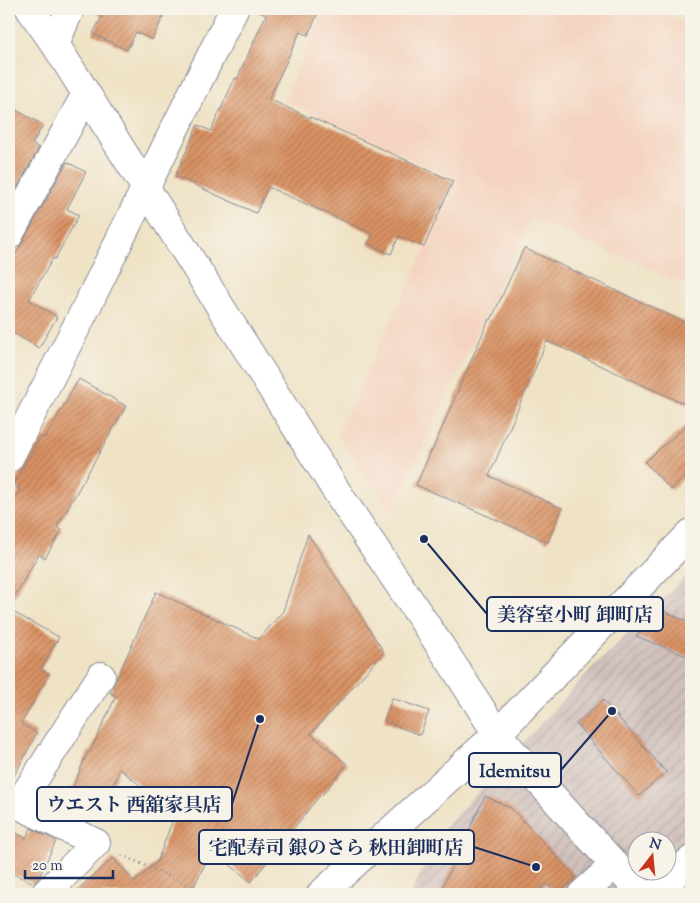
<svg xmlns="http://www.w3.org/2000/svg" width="700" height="903" viewBox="0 0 700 903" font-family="'Sorts Mill Goudy','Noto Serif JP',serif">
<defs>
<pattern id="industrial-furrows" width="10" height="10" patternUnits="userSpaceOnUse" patternTransform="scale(1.25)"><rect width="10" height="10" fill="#d0c0bc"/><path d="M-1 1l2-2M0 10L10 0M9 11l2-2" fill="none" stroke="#b2a5a4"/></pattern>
<pattern id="building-hatch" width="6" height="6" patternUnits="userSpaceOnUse" patternTransform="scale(1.25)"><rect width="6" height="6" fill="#da9263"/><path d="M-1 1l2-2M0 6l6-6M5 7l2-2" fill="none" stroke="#b07855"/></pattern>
</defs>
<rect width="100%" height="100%" fill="#f7f3e8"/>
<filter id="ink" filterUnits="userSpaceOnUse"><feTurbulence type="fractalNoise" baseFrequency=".02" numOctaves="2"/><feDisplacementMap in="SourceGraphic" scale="10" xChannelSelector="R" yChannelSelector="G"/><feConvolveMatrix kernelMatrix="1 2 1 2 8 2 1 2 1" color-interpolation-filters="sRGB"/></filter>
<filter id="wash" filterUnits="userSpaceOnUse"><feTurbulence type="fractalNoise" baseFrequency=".0096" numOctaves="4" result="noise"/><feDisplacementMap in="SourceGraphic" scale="20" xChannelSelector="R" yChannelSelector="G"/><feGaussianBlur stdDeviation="1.12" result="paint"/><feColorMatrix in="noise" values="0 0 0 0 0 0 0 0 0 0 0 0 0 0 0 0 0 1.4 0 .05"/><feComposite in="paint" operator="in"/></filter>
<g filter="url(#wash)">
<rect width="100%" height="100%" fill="#efe2c5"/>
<path fill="#f4d3c0" d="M 326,9 L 654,9 L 691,26 L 691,286 L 531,219 L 392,512 L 337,435 L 458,180 L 284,100 Z"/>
<path fill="url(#industrial-furrows)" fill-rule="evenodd" d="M 691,572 L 691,894 L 411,894 L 438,835 L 587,674 ZM 638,840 L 668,840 L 668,870 L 638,870 Z"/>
<g id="blocks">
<path fill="url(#building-hatch)" d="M 86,9 L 167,9 L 152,40 L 136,32 L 127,50 L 93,34 L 102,16 Z
M 253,9 L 320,9 L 308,35 L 300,32 L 269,99 L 310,118 L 310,117 L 453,181 L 424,247 L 399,236 L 391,254 L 368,244 L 373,234 L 268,187 L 256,213 L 175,176 L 198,125 L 211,131 L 235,78 L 237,79 L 266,15 Z
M 9,106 L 43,125 L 32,144 L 39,148 L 17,188 L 10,185 L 9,187 Z
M 67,162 L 86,172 L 67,209 L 79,215 L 55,259 L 53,258 L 29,300 L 57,317 L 39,348 L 11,332 L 9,336 L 9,266 Z
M 524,248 L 691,325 L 691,407 L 547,341 L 489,476 L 562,508 L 548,542 L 416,485 L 431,451 L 432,451 L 489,319 L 491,320 Z
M 79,379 L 126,406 L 57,527 L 62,530 L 45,558 L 39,554 L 9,606 L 9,508 L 20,489 L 13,485 L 41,436 L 45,438 Z
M 691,421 L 691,472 L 671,490 L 645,462 Z
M 308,534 L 384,652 L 311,734 L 347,764 L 322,795 L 321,794 L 251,882 L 212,850 L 190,894 L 73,894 L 113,858 L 135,882 L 157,862 L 175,814 L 120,769 L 99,820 L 65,806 L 88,751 L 90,752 L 116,696 L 110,693 L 156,592 L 259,639 L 283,611 Z
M 9,610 L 59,637 L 41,669 L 49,674 L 21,724 L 37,733 L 9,785 Z
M 661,610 L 691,623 L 691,658 L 636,636 Z
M 392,698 L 429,711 L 420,735 L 384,721 Z
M 603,700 L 666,772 L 639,796 L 576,724 Z
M 485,796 L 511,808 L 576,877 L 557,894 L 546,883 L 534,894 L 439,894 Z
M 31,828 L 56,841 L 38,879 L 34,883 L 9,872 L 9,830 L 26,838 Z"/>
</g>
</g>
<g filter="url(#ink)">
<use href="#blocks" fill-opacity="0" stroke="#858892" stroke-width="1"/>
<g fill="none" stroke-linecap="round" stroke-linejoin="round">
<g stroke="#858892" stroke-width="30">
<path id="minor" d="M 30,9 L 55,44 L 337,492 L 455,668 L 497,734 L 570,816 L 642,894
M 55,44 L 70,9
M 9,235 L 86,94
M 9,458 L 83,314 L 234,9
M 9,800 L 96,843 L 45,894
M 18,805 L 101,676
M 321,894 L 497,734 L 691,533
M 582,894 L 614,865
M 655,894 L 691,860"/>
</g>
<path stroke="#858892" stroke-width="3" stroke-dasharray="1 4" stroke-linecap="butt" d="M 122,855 L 208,894"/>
<use href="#minor" stroke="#fff" stroke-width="28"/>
</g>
</g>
<path fill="none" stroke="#1b2f5e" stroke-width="2" d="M424 539L487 614M612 711L561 770M260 719L232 804M536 867L474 847"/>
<g fill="#1b2f5e" stroke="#f7f3e8" stroke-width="2">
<circle cx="424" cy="539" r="5"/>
<circle cx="612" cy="711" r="5"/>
<circle cx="260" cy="719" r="5"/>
<circle cx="536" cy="867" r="5"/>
</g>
<g fill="#f7f3e8" stroke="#1b2f5e" stroke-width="2">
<rect x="487" y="597" width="176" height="34" rx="5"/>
<rect x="469" y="753" width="92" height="34" rx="5"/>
<rect x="37" y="787" width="195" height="34" rx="5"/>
<rect x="199" y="830" width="275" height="34" rx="5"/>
</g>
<g font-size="19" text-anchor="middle" font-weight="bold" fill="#1b2f5e">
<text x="575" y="621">美容室小町 卸町店</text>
<text x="515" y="777">Idemitsu</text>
<text x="134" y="811">ウエスト 西舘家具店</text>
<text x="336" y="854">宅配寿司 銀のさら 秋田卸町店</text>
</g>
<rect width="700" height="903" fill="none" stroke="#f7f3e8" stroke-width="30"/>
<g transform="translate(652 856) rotate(16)"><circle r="24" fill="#f7f3e8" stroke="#9fa5b1"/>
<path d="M0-4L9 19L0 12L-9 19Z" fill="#c8321e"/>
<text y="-8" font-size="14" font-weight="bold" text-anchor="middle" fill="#1b2f5e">N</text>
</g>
<path d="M25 870v8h88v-8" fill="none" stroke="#1b2f5e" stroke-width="2.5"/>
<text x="32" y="870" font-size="15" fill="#1b2f5e" stroke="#f7f3e8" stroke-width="4" paint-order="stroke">20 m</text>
</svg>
